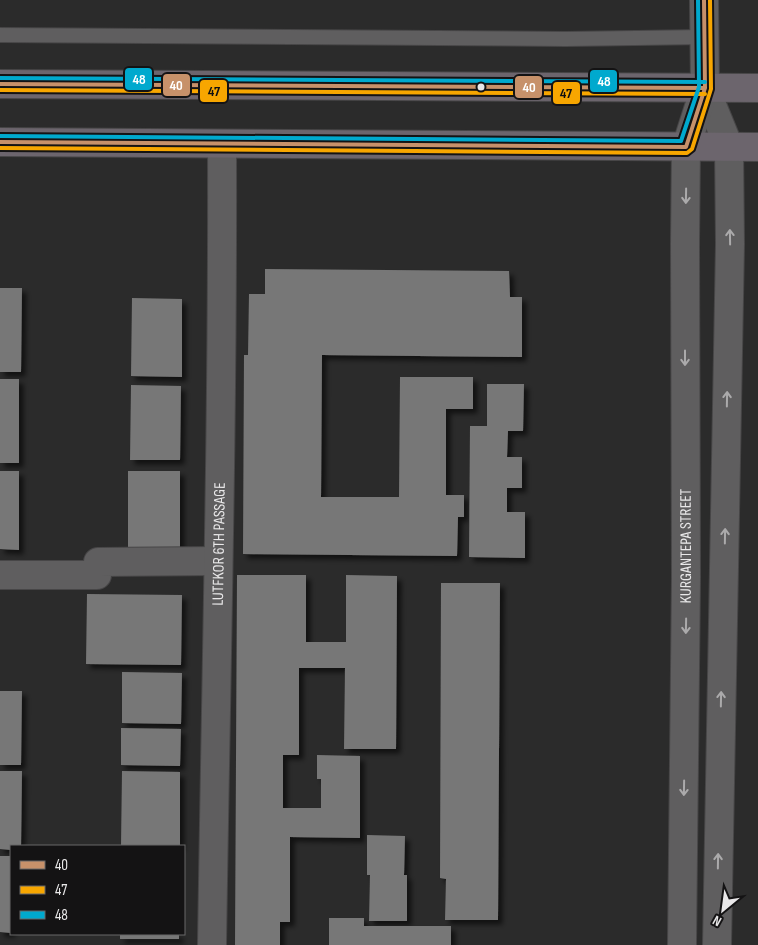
<svg xmlns="http://www.w3.org/2000/svg" width="758" height="945" viewBox="0 0 758 945" font-family="'Sofia Sans Condensed',sans-serif">
<defs>
<filter id="shadow"><feDropShadow dx="4.5" dy="4.5" stdDeviation="2.5" flood-color="#0009"/></filter>
</defs>
<rect width="100%" height="100%" fill="#2b2b2b"/>
<path fill="#777" filter="url(#shadow)" d="M 265,269 L 509,271 L 510,297 L 522,297 L 522,357 L 322,355 L 321,497 L 399,497 L 400,377 L 473,377 L 473,409 L 446,409 L 446,495 L 464,495 L 464,517 L 458,517 L 457,556 L 243,554 L 244,355 L 248,355 L 249,294 L 265,294 Z
M 0,288 L 22,288 L 21,372 L 0,372 Z
M 132,298 L 182,299 L 182,377 L 131,376 Z
M 0,379 L 19,379 L 19,463 L 0,463 Z
M 487,384 L 524,384 L 523,431 L 508,431 L 507,457 L 522,457 L 522,488 L 507,488 L 507,512 L 525,512 L 525,558 L 469,557 L 470,426 L 487,426 Z
M 131,385 L 181,386 L 180,460 L 130,460 Z
M 0,471 L 19,471 L 19,550 L 0,549 Z
M 128,471 L 180,471 L 180,552 L 128,551 Z
M 237,575 L 306,575 L 306,642 L 346,642 L 346,575 L 397,576 L 396,749 L 344,749 L 345,668 L 299,668 L 299,755 L 283,755 L 283,808 L 321,808 L 321,779 L 317,779 L 317,755 L 360,756 L 360,838 L 290,837 L 290,922 L 280,922 L 280,945 L 235,945 Z
M 441,583 L 500,583 L 498,920 L 445,920 L 446,879 L 440,878 Z
M 87,594 L 182,595 L 181,665 L 86,664 Z
M 122,672 L 182,673 L 181,724 L 122,723 Z
M 0,691 L 22,691 L 21,765 L 0,765 Z
M 121,728 L 181,729 L 180,766 L 121,765 Z
M 0,771 L 22,771 L 21,846 L 11,846 L 11,850 L 0,849 Z
M 122,771 L 180,772 L 180,846 L 121,846 Z
M 367,835 L 405,836 L 404,875 L 407,875 L 407,921 L 369,921 L 370,875 L 367,875 Z
M 0,856 L 11,856 L 11,933 L 0,932 Z
M 329,918 L 364,918 L 364,926 L 451,926 L 451,945 L 329,945 Z
M 120,934 L 179,934 L 179,939 L 120,939 Z"/>
<g fill="none" stroke-linecap="round" stroke-linejoin="round">
<g stroke="#474647" stroke-width="16">
<path id="lane" d="M 0,35 L 566,39 L 705,37"/>
</g>
<g stroke="#474647" stroke-width="30">
<g id="street">
<path d="M 0,575 L 97,575 L 98,562 L 218,561"/>
<path id="s1" d="M 212,945 C 216,678 223,411 222,144"/>
</g>
</g>
<g stroke="#474647" stroke-width="30">
<g id="secondary">
<path d="M 705,88 L 729,147 L 730,244 L 717,945"/>
<path id="s2" d="M 682,945 L 686,577 L 685,243 L 686,147 L 705,88 L 704,0"/>
</g>
</g>
<g stroke="#474647" stroke-width="30">
<path id="primary" d="M 0,84 L 758,88
M 0,142 L 758,147"/>
</g>
<use href="#lane" stroke="#5f5e5f" stroke-width="14"/>
<use href="#street" stroke="#5f5e5f" stroke-width="28"/>
<use href="#secondary" stroke="#5f5e5f" stroke-width="28"/>
<use href="#primary" stroke="#6c656d" stroke-width="28"/>
<g stroke="#141314" stroke-width="8">
<path id="bus-1" d="M 0,84 L 705,88
M 0,142 L 686,147 L 705,88 L 704,0"/>
</g>
<g stroke="#141314" stroke-width="8">
<path id="bus-2" d="M 0,90 L 705,94
M 0,148 L 687,153 L 692,149 L 711,89 L 710,0"/>
</g>
<g stroke="#141314" stroke-width="8">
<path id="bus-3" d="M 0,78 L 705,82
M 0,136 L 681,141 L 699,87 L 698,0"/>
</g>
<use href="#bus-1" stroke="#c7916a" stroke-width="4"/>
<use href="#bus-2" stroke="#f7a600" stroke-width="4"/>
<use href="#bus-3" stroke="#00a9ce" stroke-width="4"/>
</g>
<defs><path id="oneway-shaft" d="M-6 0H5M1.5-3L5.5 0L1.5 3" fill="none" stroke-width="1.6" stroke-linecap="round" stroke-linejoin="round" transform="scale(1.25)"/></defs>
<g stroke="#abaaab">
<use href="#oneway-shaft" transform="translate(686 196) rotate(91)"/>
<use href="#oneway-shaft" transform="translate(730 237) rotate(-91)"/>
<use href="#oneway-shaft" transform="translate(685 358) rotate(90)"/>
<use href="#oneway-shaft" transform="translate(727 399) rotate(-89)"/>
<use href="#oneway-shaft" transform="translate(725 536) rotate(-89)"/>
<use href="#oneway-shaft" transform="translate(686 626) rotate(91)"/>
<use href="#oneway-shaft" transform="translate(721 699) rotate(-89)"/>
<use href="#oneway-shaft" transform="translate(684 788) rotate(91)"/>
<use href="#oneway-shaft" transform="translate(718 861) rotate(-89)"/>
</g>
<circle fill="#e9e8e9" stroke="#141314" stroke-width="2" cx="481" cy="87" r="4.5"/>
<g text-anchor="middle" dominant-baseline="central" stroke-width="5" stroke-linejoin="round" paint-order="stroke">
<g font-size="16" fill="#e9e8e9" stroke="#141314">
<text stroke="none"><textPath href="#s1" startOffset="401">LUTFKOR 6TH PASSAGE</textPath></text>
<text stroke="none"><textPath href="#s2" startOffset="399">KURGANTEPA STREET</textPath></text>
</g>
</g>
<g stroke="#141314" stroke-width="2">
<rect x="124" y="67" width="29" height="24" rx="5" fill="#00a9ce"/>
<rect x="589" y="69" width="29" height="24" rx="5" fill="#00a9ce"/>
<rect x="162" y="73" width="29" height="24" rx="5" fill="#c7916a"/>
<rect x="514" y="75" width="29" height="24" rx="5" fill="#c7916a"/>
<rect x="199" y="79" width="29" height="24" rx="5" fill="#f7a600"/>
<rect x="552" y="81" width="29" height="24" rx="5" fill="#f7a600"/>
</g>
<g font-size="14" text-anchor="middle" font-weight="bold" fill="#fff">
<text x="139" y="84">48</text>
<text x="604" y="86">48</text>
<text x="176" y="90">40</text>
<text x="529" y="92">40</text>
</g>
<g font-size="14" text-anchor="middle" font-weight="bold" fill="#111">
<text x="214" y="96">47</text>
<text x="566" y="98">47</text>
</g>
<rect x="10" y="845" width="175" height="90" fill="#141314" stroke="#696869"/>
<rect x="20" y="861" width="25" height="8" fill="#c7916a" stroke="#696869"/>
<text x="55" y="870" font-size="15" fill="#e9e8e9">40</text>
<rect x="20" y="886" width="25" height="8" fill="#f7a600" stroke="#696869"/>
<text x="55" y="895" font-size="15" fill="#e9e8e9">47</text>
<rect x="20" y="911" width="25" height="8" fill="#00a9ce" stroke="#696869"/>
<text x="55" y="920" font-size="15" fill="#e9e8e9">48</text>
<g transform="translate(723 910) rotate(209)" stroke="#141314" stroke-width="4" paint-order="stroke">
<path d="M0-4L9 19L0 12L-9 19Z" fill="#e9e8e9"/>
<text y="-8" font-size="14" font-weight="bold" text-anchor="middle" fill="#e9e8e9">N</text>
</g>
</svg>
